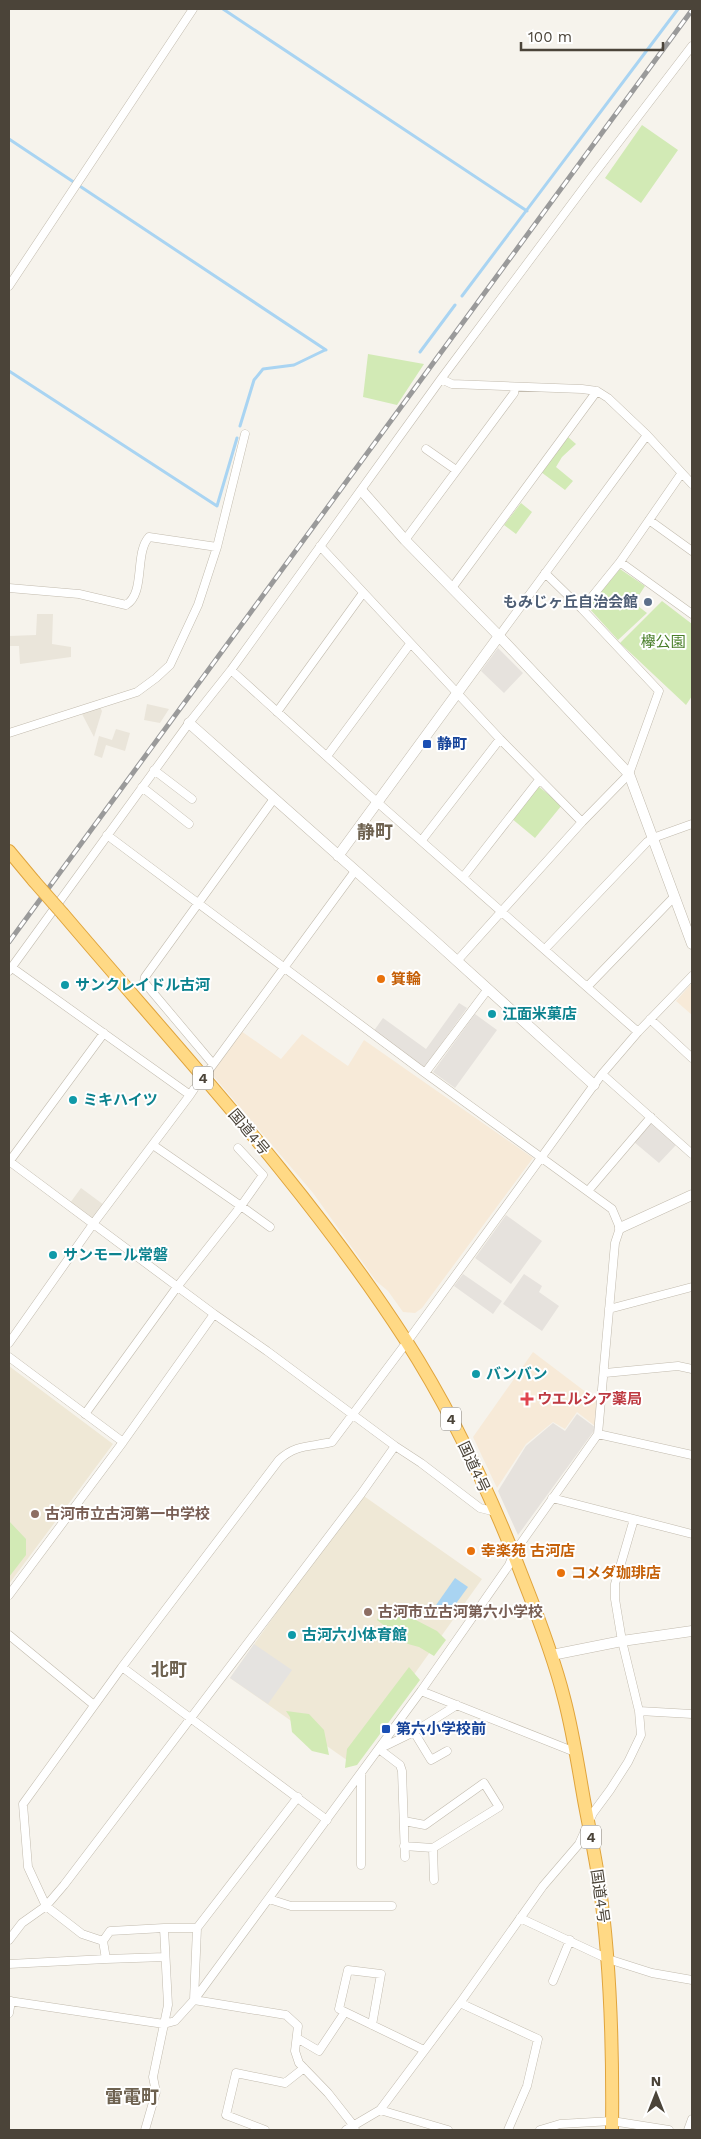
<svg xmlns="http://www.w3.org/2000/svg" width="701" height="2139" viewBox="0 0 701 2139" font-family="'Work Sans','Noto Sans JP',sans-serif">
<rect width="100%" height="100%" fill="#f6f3ec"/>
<path fill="#eae5da" d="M 37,614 L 53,614 L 52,644 L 71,647 L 71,657 L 20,664 L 19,646 L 9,646 L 9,636 L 36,635 Z
M 147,704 L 169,709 L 160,723 L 144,720 Z
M 100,707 L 102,711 L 94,737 L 82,714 Z
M 116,729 L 130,733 L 125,751 L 106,745 L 102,758 L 94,755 L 99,736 L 112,740 Z
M 81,1188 L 104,1205 L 93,1219 L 70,1203 Z"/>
<path fill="#f7ead8" d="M 692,983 L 692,1015 L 676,1001 Z
M 241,1031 L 281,1059 L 302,1034 L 348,1066 L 364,1040 L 533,1158 L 422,1308 L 415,1313 L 403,1312 L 388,1291 L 376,1281 L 313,1193 L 210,1072 Z
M 533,1352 L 599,1402 L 595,1426 L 577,1412 L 565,1429 L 553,1422 L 526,1444 L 497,1488 L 473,1437 Z"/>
<path fill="#e6e2dd" d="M 498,648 L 523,673 L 504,693 L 481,671 Z
M 459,1003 L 467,1008 L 424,1068 L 373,1032 L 383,1018 L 426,1049 Z
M 475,1014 L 497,1030 L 455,1088 L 433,1072 Z
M 651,1123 L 676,1145 L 659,1163 L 634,1142 Z
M 506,1215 L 542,1241 L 511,1284 L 475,1258 Z
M 463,1274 L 502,1301 L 493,1314 L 454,1286 Z
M 524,1274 L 542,1286 L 539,1292 L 559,1306 L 542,1331 L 503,1304 Z
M 577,1414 L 596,1428 L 518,1535 L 498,1491 L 526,1446 L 553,1423 L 565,1431 Z"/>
<path fill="#efe8d6" d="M 9,1366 L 113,1444 L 9,1584 Z
M 361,1494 L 482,1579 L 351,1763 L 230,1678 Z"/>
<path fill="#d2eab5" d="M 642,125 L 678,150 L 641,203 L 605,178 Z
M 368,354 L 424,364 L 397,405 L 363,397 Z
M 568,437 L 576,444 L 562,457 L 556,467 L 573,481 L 565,490 L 541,472 Z
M 521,503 L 532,512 L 516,534 L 504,525 Z
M 620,569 L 645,586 L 634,603 L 647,613 L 618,640 L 588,607 Z
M 662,601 L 692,624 L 692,696 L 686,705 L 620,643 Z
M 538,786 L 562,805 L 535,838 L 511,818 Z
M 9,1521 L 26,1539 L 26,1555 L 9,1577 Z
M 385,1604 L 437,1631 L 446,1640 L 434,1656 L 419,1647 L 408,1644 L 377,1620 Z
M 409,1667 L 420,1680 L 357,1765 L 345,1768 L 347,1749 Z
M 286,1711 L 309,1714 L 324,1730 L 329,1755 L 312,1751 L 292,1732 L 290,1717 Z"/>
<path fill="#e5e3e0" d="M 254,1644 L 292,1670 L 268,1704 L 230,1678 Z"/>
<path fill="#a9d4f2" d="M 455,1578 L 468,1587 L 447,1616 L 434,1608 Z"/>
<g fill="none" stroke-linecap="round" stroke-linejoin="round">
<path stroke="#a9d4f2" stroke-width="3" d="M 223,9 L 527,211
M 9,139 L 326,350
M 462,296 L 678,9
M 420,352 L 455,305
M 9,371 L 217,506 L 237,438
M 240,426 L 254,380 L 263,369 L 294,365 L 325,350"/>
<g stroke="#c2bbae" stroke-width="9">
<path id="minor" d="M 9,286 L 193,9
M 441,379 L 452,384 L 582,389 L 597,391 L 608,398 L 647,435 L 692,484
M 426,449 L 456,470
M 649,520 L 692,551
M 405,540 L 514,393 L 515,387
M 320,546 L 500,739 L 582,822
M 620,562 L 692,614
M 9,588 L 79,594 L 126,605 C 146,593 134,553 149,537 L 217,547
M 452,588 L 597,391
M 582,609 L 620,562 L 681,474
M 499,636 L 647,435
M 231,670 L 377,802 L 638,1032
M 277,712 L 363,593
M 9,733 L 137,692 L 156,678 L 170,665 L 198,605 L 217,547 L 245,434
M 327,756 L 410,644
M 154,770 L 192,799
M 142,787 L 189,824
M 422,840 L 500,739
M 464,876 L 539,780
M 545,949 L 647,842 L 653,838 L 692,824
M 457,961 L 582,822 L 629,774 L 659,691 L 582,609 L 545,573
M 11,967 L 190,1095 L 194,1089
M 9,971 L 189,723 L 231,670 L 441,379 L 591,178 L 692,46
M 587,987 L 674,897
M 650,1019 L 692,1058
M 213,1064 L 144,982 L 145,977 L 273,800
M 209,1070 L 355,871
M 425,1073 L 488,989
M 602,1074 L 692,1154
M 153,1145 L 241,1206 L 263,1175 L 238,1148
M 9,1161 L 214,1314 L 267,1351 L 395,1446 L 421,1463 L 480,1508 L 496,1512
M 9,1162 L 104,1033
M 588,1191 L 651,1117
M 609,1309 L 692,1287
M 9,1343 L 93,1224 L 190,1095
M 9,1357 L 123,1442
M 605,1373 L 678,1366 L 692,1369
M 85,1414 L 177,1287 L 241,1206 L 270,1227
M 598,1434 L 692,1455
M 552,1498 L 692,1534
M 9,1595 L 123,1442 L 214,1314
M 9,1635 L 94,1705
M 122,1667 L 327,1820
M 421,1691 L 575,1752
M 639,1711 L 692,1714
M 414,1732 L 431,1760 L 447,1751
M 379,1749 L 400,1765 L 402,1771 L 405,1857
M 379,1749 L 414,1732 L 457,1705
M 361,1773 L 361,1865
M 404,1821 L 425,1825 L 484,1783 L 499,1807 L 433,1848 L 434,1880
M 404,1846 L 433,1848
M 269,1899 L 291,1906 L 392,1906
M 520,1918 L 608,1959 L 652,1973 L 692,1980
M 164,1928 L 110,1931 L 103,1941 L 82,1934 L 46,1906 L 28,1867 L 23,1804 L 122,1667 L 279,1460 C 296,1444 311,1447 332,1442 L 407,1342 L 602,1074 L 638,1032 L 692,976
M 197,1928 L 298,1797
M 9,1940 L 22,1923 L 46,1906 L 64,1885 L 361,1494 L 395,1446
M 103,1941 L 106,1959 L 165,1957
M 9,1964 L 106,1959
M 553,1981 L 570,1940
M 9,2001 L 164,2024 L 175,2021 L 194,2000 L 421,1691 L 509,1565 L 514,1553 L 598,1434 L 615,1243 L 620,1228 L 612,1209 L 425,1073 L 107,835
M 460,2003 L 538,2039 L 527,2086 L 508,2130
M 9,2013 L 11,2001
M 372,2025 L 381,1974 L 348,1970 L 339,2009 L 424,2050
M 297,2038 L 319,2051 L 345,2012
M 380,2110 L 448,2130
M 145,2130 L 156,2092 L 153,2077 L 168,2005 L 164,1928 L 197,1928 L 194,2000 L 286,2015 L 298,2026 L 295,2051 L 299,2063 L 328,2093 L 354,2126 L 355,2130
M 265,2130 L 226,2115 L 236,2073 L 285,2083 L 304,2068
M 346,2130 L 380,2110 L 460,2003 L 543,1886 L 579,1844 L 593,1813 L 610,1790 L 628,1762 L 641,1735 L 639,1711 L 622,1641 L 615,1599 L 615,1584 L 634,1519
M 540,2130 L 560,2124 L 612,2121 L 669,2130
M 688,2130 L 692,2119"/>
</g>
<g stroke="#c2bbae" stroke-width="11">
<path id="tertiary" d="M 362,491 L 405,540 L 499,636 L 629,774 L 692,944
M 189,723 L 436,942 L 594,1085
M 338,856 L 499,636
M 620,1228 L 692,1195
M 552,1655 L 622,1641 L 692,1631"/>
</g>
<g stroke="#e0a43c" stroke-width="14">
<path id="trunk" d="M 9,851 L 34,881
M 63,914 C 180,1052 306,1186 405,1339 C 453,1414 492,1497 524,1581 C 539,1619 554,1658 564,1698 C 573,1732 578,1766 584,1800 C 589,1827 595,1855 599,1882 C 611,1964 613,2047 612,2130"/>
</g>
<use href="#minor" stroke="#fff" stroke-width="8"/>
<use href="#tertiary" stroke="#fff" stroke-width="10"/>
<use href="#trunk" stroke="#ffd985" stroke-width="12"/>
<g stroke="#9a9a9a" stroke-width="5">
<path id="rail" d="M 9,942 L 692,10"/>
</g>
<use href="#rail" stroke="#fff" stroke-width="3" stroke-dasharray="9" stroke-linecap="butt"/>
<g stroke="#e0a43c" stroke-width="14" stroke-linecap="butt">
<path id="trunk-bridge" d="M 34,881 L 63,914"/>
</g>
<use href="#trunk-bridge" stroke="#ffd985" stroke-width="12"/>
</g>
<circle fill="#5c6f8a" stroke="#fff" stroke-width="2" cx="648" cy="602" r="5"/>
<g fill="#1a4fb4" stroke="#fff" stroke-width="2">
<rect x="422" y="739" width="10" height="10" rx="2.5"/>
<rect x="381" y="1724" width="10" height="10" rx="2.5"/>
</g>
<g fill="#e8710a" stroke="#fff" stroke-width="2">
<circle cx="381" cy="979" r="5"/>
<circle cx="471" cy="1551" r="5"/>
<circle cx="561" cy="1573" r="5"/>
</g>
<g fill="#0f9aa8" stroke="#fff" stroke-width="2">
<circle cx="65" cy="985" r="5"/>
<circle cx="492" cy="1014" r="5"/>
<circle cx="73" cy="1100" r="5"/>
<circle cx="53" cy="1255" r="5"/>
<circle cx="476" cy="1374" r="5"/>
<circle cx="292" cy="1635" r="5"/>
</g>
<path fill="#e0444e" stroke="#fff" stroke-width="2" d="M524.5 1391.5h5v5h5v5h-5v5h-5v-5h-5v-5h5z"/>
<g fill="#8d6e63" stroke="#fff" stroke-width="2">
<circle cx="35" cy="1514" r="5"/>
<circle cx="368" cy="1612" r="5"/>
</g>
<g text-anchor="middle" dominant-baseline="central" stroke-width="4" stroke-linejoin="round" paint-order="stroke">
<g fill="#fff" stroke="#817c74" stroke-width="1">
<rect x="193" y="1066.5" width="20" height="23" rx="4"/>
<rect x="441" y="1407.5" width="20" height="23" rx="4"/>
<rect x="581" y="1825.5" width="20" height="23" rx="4"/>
</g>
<g font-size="14" font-weight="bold" fill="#4b4439">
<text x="203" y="1078">4</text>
<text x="451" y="1419">4</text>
<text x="591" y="1837">4</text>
</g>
<g font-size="15" font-weight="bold" fill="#4e5e75" stroke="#fff" text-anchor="end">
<text x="638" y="602">もみじヶ丘自治会館</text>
</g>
<g font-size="15" fill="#4a7f2a" stroke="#fff">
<text x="663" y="642">欅公園</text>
</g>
<g font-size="15" font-weight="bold" fill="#164399" stroke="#fff" text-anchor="start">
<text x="437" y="744">静町</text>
<text x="396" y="1729">第六小学校前</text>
</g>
<g font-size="15" font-weight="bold" fill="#c56008" stroke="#fff" text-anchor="start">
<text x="391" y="979">箕輪</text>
<text x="481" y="1551">幸楽苑 古河店</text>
<text x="571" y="1573">コメダ珈琲店</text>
</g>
<g font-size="15" font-weight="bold" fill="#0d838f" stroke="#fff" text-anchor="start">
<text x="75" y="985">サンクレイドル古河</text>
<text x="502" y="1014">江面米菓店</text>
<text x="83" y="1100">ミキハイツ</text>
<text x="63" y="1255">サンモール常磐</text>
<text x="486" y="1374">バンバン</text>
<text x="302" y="1635">古河六小体育館</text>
</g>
<g font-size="15" fill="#4b4439" stroke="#fff">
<text transform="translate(249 1132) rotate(50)">国道4号</text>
<text transform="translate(474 1467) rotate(65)">国道4号</text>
<text transform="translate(600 1896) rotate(82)">国道4号</text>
</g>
<g font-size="15" font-weight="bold" fill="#be3a42" stroke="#fff" text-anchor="start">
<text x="537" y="1399">ウエルシア薬局</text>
</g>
<g font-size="15" font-weight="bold" fill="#785e54" stroke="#fff" text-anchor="start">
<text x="45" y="1514">古河市立古河第一中学校</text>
<text x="378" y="1612">古河市立古河第六小学校</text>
</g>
<g font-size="18" font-weight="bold" fill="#6e6250" stroke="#fff">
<text x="375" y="831">静町</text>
<text x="169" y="1669">北町</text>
<text x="132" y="2096">雷電町</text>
</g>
</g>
<rect width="701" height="2139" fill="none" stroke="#4b4439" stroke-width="20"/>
<g transform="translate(656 2094)" stroke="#ffffff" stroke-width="4" paint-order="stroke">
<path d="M0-4L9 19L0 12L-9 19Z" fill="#4b4439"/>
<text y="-8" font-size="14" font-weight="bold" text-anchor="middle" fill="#4b4439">N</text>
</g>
<path d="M521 42v8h142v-8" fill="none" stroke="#4b4439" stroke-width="2.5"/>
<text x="528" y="42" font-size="15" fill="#4b4439" stroke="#ffffff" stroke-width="4" paint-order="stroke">100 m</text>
</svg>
